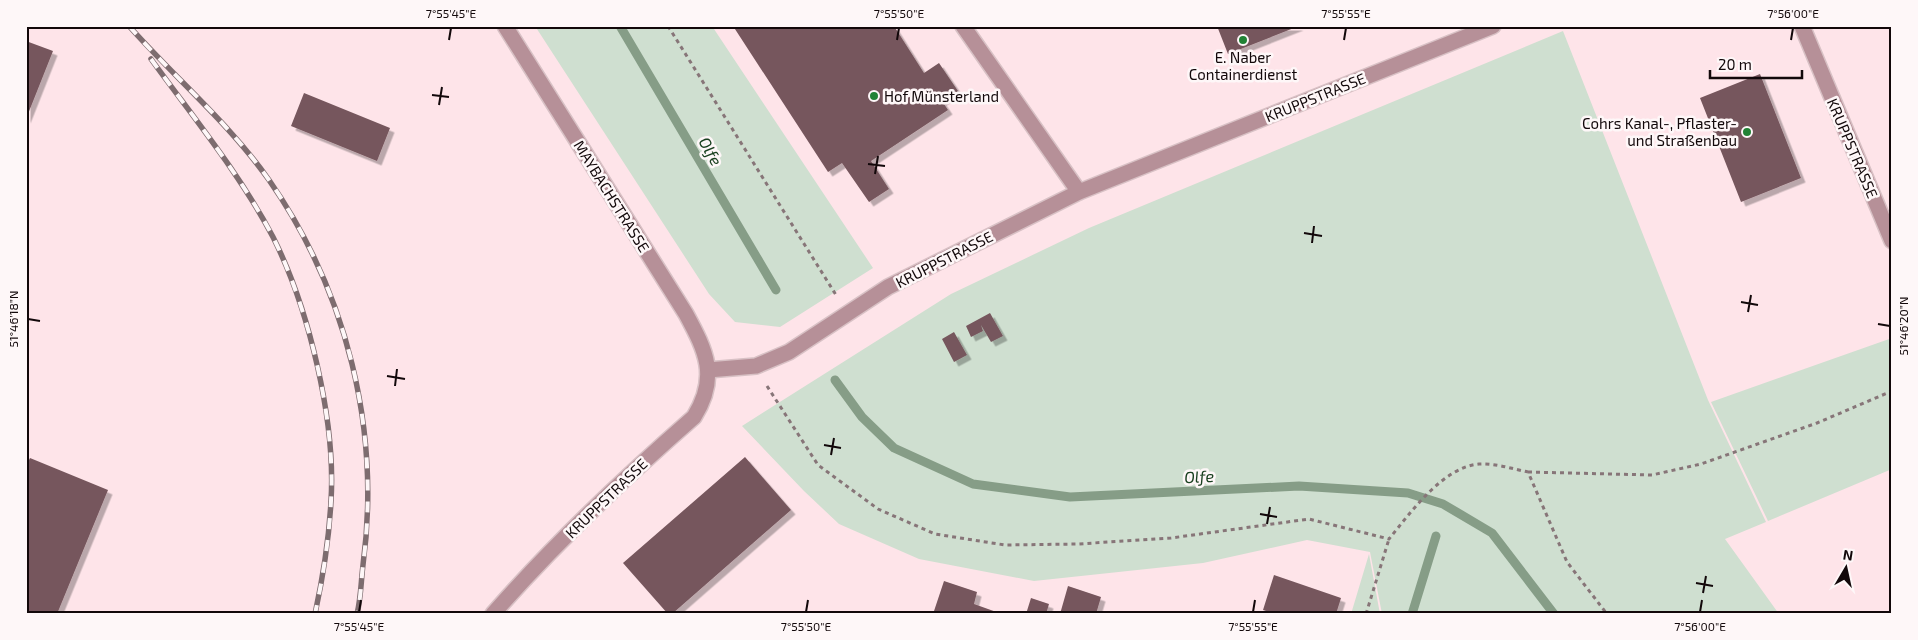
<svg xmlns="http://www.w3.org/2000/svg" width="1918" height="640" viewBox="0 0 1918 640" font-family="'Exo 2',sans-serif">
<defs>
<filter id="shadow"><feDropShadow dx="4.5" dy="4.5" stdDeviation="0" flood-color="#0004"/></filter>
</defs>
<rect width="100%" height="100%" fill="#fee4e9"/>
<path fill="#cfdfd0" d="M 535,26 L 712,26 L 873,268 L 780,327 L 735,322 L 709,294 Z
M 1563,31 L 1708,400 L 1766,522 L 1725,539 L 1779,614 L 1382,614 L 1370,552 L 1307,540 L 1203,563 L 1034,581 L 919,559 L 839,524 L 804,491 L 742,426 L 951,294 L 1089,228 Z
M 1892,338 L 1892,469 L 1768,521 L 1711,402 Z
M 1369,554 L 1380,614 L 1351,614 Z"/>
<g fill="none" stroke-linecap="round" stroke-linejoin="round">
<path stroke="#869d87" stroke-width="9" d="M 620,26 L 776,290
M 835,380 L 862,417 L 894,448 L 973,484 L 1070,497 L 1299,486 L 1408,493 L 1443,504 L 1492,533 L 1554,614
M 1412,614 L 1436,536"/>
</g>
<path fill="#76575d" filter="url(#shadow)" d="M 733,26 L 894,26 L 924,73 L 939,63 L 958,91 L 942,101 L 948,110 L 871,161 L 889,189 L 869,202 L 842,163 L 828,172 Z
M 1217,26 L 1299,26 L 1228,54 Z
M 26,41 L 53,51 L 26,119 Z
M 1760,74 L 1801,178 L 1741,202 L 1700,98 Z
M 304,93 L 390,128 L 377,161 L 291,126 Z
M 990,313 L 1003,336 L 991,342 L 981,325 L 983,331 L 971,337 L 966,326 Z
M 954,332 L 967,355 L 954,362 L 942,339 Z
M 745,457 L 791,510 L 672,614 L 668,614 L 623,563 Z
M 30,458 L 108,490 L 57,614 L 26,614 L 26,466 Z
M 1274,575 L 1341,598 L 1336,614 L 1275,614 L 1263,610 Z
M 944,581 L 977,592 L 974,604 L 1002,614 L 933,614 Z
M 1068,586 L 1101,597 L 1096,614 L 1060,614 Z
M 1031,598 L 1049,604 L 1046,614 L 1026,614 Z"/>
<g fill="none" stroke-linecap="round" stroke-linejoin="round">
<g stroke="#d8c1c5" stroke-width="18">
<path id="minor" d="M 963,26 L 1079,192
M 1802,26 L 1892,241
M 708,370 L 756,366 L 789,352 L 888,287 L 1079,192 L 1493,26
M 493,614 C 555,543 623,479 694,417 C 719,377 706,351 686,314 L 505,26"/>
</g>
<path stroke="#877578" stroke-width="3" stroke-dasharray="4 4" stroke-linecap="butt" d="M 668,26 L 836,295
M 767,386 L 818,465 L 878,509 L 935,534 L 1005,545 L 1078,544 L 1171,538 L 1309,519 L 1389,539 C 1411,512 1443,467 1479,464 C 1495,463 1513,469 1528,472 L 1567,562 L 1607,614
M 1528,472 L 1652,475 L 1701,464 L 1817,423 L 1892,391
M 1366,614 L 1389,539"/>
<use href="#minor" stroke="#b69098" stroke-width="15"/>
<g stroke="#7d6c6f" stroke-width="5.5">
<path id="rail" d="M 129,26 C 175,78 229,123 269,180 C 347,292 381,430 363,565 C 361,581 361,598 357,614
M 151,59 C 193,117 240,174 273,237 C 309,309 336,421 331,501 C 329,539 323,577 315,614"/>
</g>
<use href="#rail" stroke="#fef7f8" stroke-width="4" stroke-dasharray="11" stroke-linecap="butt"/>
</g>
<path fill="none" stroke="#12080a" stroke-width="2" d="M 449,40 L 451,28M 897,40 L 899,28M 1344,40 L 1346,28M 1791,40 L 1793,28M 432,95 L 449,97M 439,105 L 442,87M 868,164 L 885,166M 875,174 L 878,156M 1304,233 L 1322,236M 1312,243 L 1314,226M 1741,302 L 1758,305M 1748,312 L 1751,295M 28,319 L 40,321M 1878,324 L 1890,326M 387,376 L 405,379M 395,386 L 397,369M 824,445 L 841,448M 831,455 L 834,438M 1260,514 L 1277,517M 1267,524 L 1270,507M 1696,583 L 1713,586M 1703,593 L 1706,576M 359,612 L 361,600M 806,612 L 808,600M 1253,612 L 1255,600M 1700,612 L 1702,600"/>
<g fill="#218235" stroke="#fef7f8" stroke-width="2">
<circle cx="1243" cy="40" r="5"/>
<circle cx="874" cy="96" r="5"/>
<circle cx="1747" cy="132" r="5"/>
</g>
<g text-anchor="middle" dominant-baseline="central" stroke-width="5" stroke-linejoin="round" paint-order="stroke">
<g font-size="15" fill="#12080a" stroke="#fef7f8">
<text x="1243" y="57">E. Naber<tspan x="1243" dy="17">Containerdienst</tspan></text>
<text x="884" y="96" text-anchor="start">Hof Münsterland</text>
<text x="1737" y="123" text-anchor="end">Cohrs Kanal-, Pflaster-<tspan x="1737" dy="17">und Straßenbau</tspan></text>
</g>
<g font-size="15" fill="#12080a" stroke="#fef7f8">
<text transform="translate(1315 97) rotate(-22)">KRUPPSTRASSE</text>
<text transform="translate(1853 148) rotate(67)">KRUPPSTRASSE</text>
<text transform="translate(612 196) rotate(58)">MAYBACHSTRASSE</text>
<text transform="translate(944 259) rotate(-27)">KRUPPSTRASSE</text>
<text transform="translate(606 498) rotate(-44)">KRUPPSTRASSE</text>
</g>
<g font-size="16" font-style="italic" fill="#19401f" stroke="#fef7f8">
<text transform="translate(711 151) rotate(60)">Olfe</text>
<text transform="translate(1199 476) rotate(-3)">Olfe</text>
</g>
</g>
<rect width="1918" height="640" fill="none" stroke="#fef7f8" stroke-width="55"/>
<g transform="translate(1846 568) rotate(9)" stroke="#fef7f8" stroke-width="4" paint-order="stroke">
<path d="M0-4L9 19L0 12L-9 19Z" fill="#12080a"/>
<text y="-8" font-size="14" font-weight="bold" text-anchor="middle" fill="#12080a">N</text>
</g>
<path d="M1710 70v8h92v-8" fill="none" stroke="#12080a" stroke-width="2.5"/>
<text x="1718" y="70" font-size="15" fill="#12080a" stroke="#fef7f8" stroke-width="4" paint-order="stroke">20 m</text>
<rect x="28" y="28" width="1862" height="584" fill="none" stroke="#12080a" stroke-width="2"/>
<g font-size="12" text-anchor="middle" fill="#12080a">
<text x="451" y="18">7°55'45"E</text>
<text x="899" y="18">7°55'50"E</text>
<text x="1346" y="18">7°55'55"E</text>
<text x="1793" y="18">7°56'00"E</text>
<text transform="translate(14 319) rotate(-90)" y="4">51°46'18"N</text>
<text transform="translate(1904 326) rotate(-90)" y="4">51°46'20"N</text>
<text x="359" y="631">7°55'45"E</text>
<text x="806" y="631">7°55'50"E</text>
<text x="1253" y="631">7°55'55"E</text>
<text x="1700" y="631">7°56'00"E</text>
</g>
</svg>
